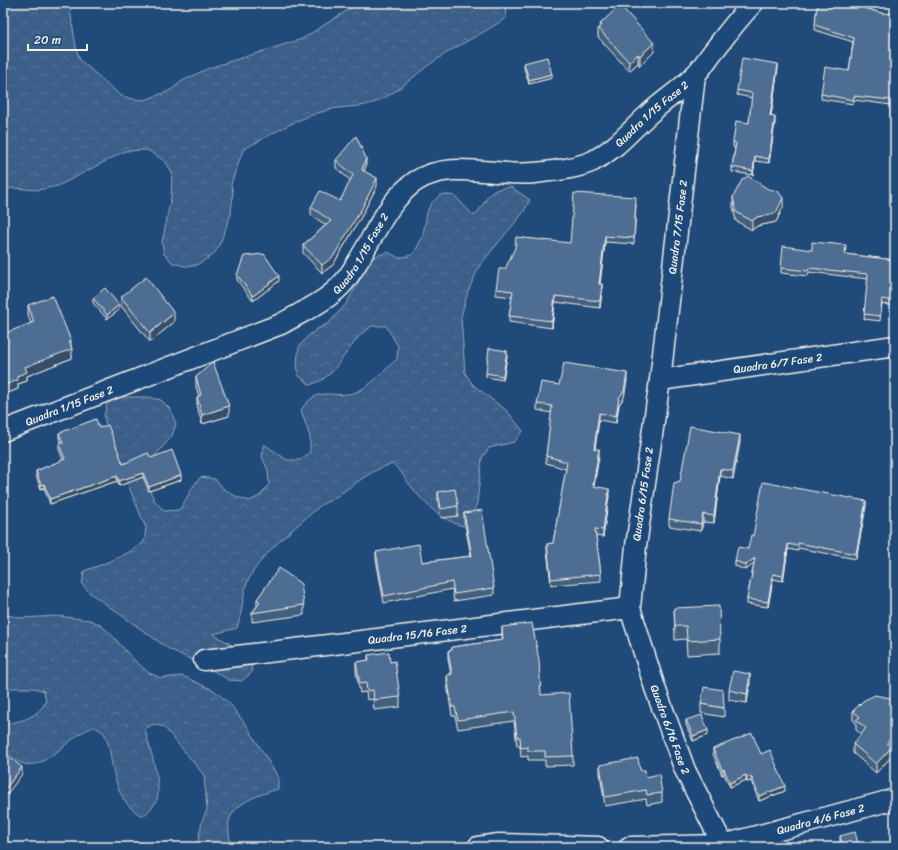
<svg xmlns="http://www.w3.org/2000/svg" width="898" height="850" viewBox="0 0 898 850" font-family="Sriracha,sans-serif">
<defs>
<pattern id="forest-crowns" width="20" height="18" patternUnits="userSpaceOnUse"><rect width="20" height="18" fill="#3a5f88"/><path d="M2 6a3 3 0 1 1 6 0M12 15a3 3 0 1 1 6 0" fill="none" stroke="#577699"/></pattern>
</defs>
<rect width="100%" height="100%" fill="#1f4a7a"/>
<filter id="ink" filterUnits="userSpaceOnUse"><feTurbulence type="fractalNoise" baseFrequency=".025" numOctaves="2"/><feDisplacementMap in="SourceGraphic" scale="8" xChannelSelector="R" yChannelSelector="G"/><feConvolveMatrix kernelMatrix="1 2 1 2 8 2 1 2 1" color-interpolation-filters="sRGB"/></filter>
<g filter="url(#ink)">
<path fill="url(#forest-crowns)" stroke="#97a8b8" d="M 3,3 L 69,3 L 76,47 L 80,60 L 120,95 L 132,99 L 145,100 L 171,90 L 182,81 L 209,68 L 302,39 L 359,3 L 505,3 L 506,18 C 483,34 457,45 433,62 C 413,76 397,94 373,103 C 359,108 342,106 328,110 C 297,118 270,135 243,150 L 231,184 L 233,193 L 231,214 L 219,246 L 213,255 L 195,266 L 184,266 L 173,263 L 164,254 L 162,243 L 171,197 L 172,172 L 165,161 L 147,150 L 125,151 L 58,186 L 37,190 L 13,188 L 3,189 Z
M 511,187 L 530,200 L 523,213 L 480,265 L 468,291 L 461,317 L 465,373 L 473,385 L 507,411 L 523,431 L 514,442 L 489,448 L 482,458 L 477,503 L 471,517 L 463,526 C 440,520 424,503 410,485 C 402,475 403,472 392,464 C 365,471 346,494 321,505 C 298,526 256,556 246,586 C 242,600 242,614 237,628 L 213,634 L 239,649 L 250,659 L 252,672 L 242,681 L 229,680 L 205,666 L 169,649 L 90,593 L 82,584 L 84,571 C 106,563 126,556 144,542 L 146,528 L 111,444 L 104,417 L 107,404 L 118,397 L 148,397 L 161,400 L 170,409 L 176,424 L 172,436 L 154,457 L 147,485 L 155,501 L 164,511 L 179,510 C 188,499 190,487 201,477 L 215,479 L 224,489 L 237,497 L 250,501 L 261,495 L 269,484 L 268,470 L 262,457 L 264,444 L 287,460 L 300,460 L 310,452 L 310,437 L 301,410 C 319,384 329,399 353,393 C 369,389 385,369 397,359 L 398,346 L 386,326 L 372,326 L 360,335 L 332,372 L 322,380 L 310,385 L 298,375 L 297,362 L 299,347 L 307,337 L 317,329 L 329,323 L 346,304 L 373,257 L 388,252 L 399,258 L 412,255 C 418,247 422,239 424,229 C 428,210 425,207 442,194 L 455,196 L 474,216 C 490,199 484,189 511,187 Z
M 3,614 L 21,618 L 57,616 L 90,620 L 99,624 L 109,632 L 133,659 L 149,673 L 161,678 L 183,676 L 215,691 L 230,704 L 247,726 L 278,777 L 278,789 C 262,794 237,801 230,818 C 227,825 230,839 231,847 L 197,847 L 202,821 L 207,810 L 204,775 L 164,727 L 153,724 L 145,729 C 149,748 162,782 157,799 C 154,807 149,811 143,816 C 119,806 114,777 110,753 C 109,747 107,737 103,732 C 101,730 97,729 95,727 C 70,732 47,773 21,763 C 15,760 9,754 3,750 L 3,725 C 22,720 34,720 46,702 L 44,691 L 34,688 L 3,688 Z"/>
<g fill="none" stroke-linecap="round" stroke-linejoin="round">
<g stroke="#f4f1e8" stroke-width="23">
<g id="street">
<path id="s1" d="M 695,75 L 660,380 L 636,546 L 630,608 L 655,688 L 685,770 L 724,847"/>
<path id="s2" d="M 660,380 L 895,346"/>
<path id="s3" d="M 3,431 L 281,324 C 302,312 328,301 344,282 C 369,251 383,203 416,181 C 451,159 496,177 534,173 C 553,171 575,169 593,161 C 616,149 630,131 649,114 C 664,100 682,89 695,75 C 703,67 709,56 716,48 C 728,32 740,17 753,3"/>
<path id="s4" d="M 204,660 L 630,608"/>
<path d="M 478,847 L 499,844 L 598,847"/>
<path id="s5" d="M 629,847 L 723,845 L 895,799"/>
</g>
</g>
<use href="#street" stroke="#1f4a7a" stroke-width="20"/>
</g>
<path fill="#425f7e" stroke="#f4f1e8" d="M 860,3 L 859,6 L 881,13 L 895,14 L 895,116 L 890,115 L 891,105 L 854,100 L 853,104 L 821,99 L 821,94 L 849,71 L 853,42 L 815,30 L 816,13 Z
M 600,24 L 654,52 L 640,66 L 638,63 L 629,71 L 598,37 L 598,28 L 600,26 Z
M 524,63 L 552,78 L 529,84 L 524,68 Z
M 778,68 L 771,117 L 775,122 L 769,163 L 755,161 L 753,175 L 732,172 L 732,167 L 735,148 L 733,147 L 733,142 L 749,123 L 752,98 L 737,95 L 737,90 Z
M 336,160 L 366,166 L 364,171 L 377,186 L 361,217 L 333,265 L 322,273 L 303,253 L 303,245 L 326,225 L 311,215 L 311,207 L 340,201 L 351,181 L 336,168 Z
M 733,197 L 783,207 L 776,222 L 757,226 L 752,230 L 736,221 L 733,207 Z
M 636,204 L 634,244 L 605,242 L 600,284 L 602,291 L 600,308 L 555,302 L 552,328 L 509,322 L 509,316 L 512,297 L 496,295 L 496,289 L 505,269 L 570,243 Z
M 812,250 L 846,250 L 845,254 L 895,260 L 895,306 L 882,304 L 880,321 L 864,319 L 868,279 L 809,272 L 808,276 L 781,273 L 781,268 Z
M 237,275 L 279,281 L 253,301 L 237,280 Z
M 121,297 L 174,322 L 150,342 L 121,306 Z
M 93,298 L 119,310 L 107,319 L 93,303 Z
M 28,305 L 71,346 L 72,358 L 27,376 L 27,381 L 18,384 L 18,389 L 3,395 L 31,324 L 28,315 Z
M 507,356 L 503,380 L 486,377 L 486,373 Z
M 196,377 L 229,416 L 202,424 L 197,406 L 197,397 L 199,396 L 196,387 Z
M 627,380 L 624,397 L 619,405 L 616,423 L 599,420 L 595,449 L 599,456 L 594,486 L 609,496 L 603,537 L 596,536 L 601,574 L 601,581 L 551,585 L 547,550 L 547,544 L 553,543 L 566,469 L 546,463 L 546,456 L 552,413 L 537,410 L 537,404 L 559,385 Z
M 99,428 L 123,464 L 151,458 L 181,480 L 149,491 L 143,477 L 119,486 L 117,481 L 50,504 L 44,488 L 41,489 L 36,476 L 36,471 L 63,460 L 59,449 L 59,444 L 61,443 L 59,438 L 59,433 Z
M 740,442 L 733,479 L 720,476 L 714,523 L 703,522 L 701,531 L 669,526 L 669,519 L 680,481 Z
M 895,443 L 895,479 L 890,478 L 890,465 Z
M 438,492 L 458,506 L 458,516 L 441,518 L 438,501 Z
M 866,506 L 856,559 L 798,548 L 798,551 L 788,549 L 783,581 L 773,579 L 768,607 L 747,604 L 747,599 L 754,563 L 746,570 L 735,566 L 735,561 L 748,549 L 753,536 Z
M 464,513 L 494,588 L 494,595 L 454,601 L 452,589 L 384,603 L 376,559 L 376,552 L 422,562 L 471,556 L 464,520 Z
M 257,599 L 304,605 L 304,615 L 252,622 L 252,613 L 257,606 Z
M 674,608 L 720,639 L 720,653 L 687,655 L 686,639 L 675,640 Z
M 502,627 L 541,695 L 573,756 L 573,765 L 545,766 L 545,760 L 528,760 L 528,756 L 521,757 L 520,746 L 517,746 L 514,721 L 458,729 L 455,716 L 452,716 L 447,684 L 447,675 L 451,674 L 448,660 L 448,651 L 452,650 L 452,647 L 502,640 Z
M 368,655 L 390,662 L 400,697 L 400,707 L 374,710 L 373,699 L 367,700 L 366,692 L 360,693 L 356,672 L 356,662 L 368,661 Z
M 750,683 L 747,703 L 729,700 L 729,690 Z
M 895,699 L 895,743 L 892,746 L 892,756 L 876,773 L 853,753 L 853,744 L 861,734 L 856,730 L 856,723 L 853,720 L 853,711 Z
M 701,704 L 724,708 L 724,717 L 701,713 Z
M 686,720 L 708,735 L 693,741 L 686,725 Z
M 713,749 L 761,754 L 785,791 L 759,801 L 751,781 L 747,782 L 746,780 L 730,787 L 724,774 L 722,775 L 713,754 Z
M 600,765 L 640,770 L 662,793 L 662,802 L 647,805 L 646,799 L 605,806 L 600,774 Z
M 840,836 L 859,847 L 842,847 L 840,841 Z"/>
<path fill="#364d66" stroke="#f4f1e8" d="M 654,43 L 654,52 L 640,66 L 640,56 Z
M 638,54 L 638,63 L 629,71 L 629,62 Z
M 778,64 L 778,68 L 770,121 L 770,116 Z
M 552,74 L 552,78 L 529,84 L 529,80 Z
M 775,117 L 775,122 L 769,163 L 769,159 Z
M 755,156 L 755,161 L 753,175 L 753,171 Z
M 366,158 L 366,166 L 362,177 L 362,170 Z
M 377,178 L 377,186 L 361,217 L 333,265 L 322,273 L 322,265 Z
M 783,198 L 783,207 L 776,222 L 757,226 L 752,230 L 752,221 Z
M 605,236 L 605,242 L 599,291 L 599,284 Z
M 279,276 L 279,281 L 253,301 L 253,296 Z
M 602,284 L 602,291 L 600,308 L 600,301 Z
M 555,296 L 555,302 L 552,328 L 552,321 Z
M 119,305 L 119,310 L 107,319 L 107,315 Z
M 174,313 L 174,322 L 150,342 L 150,333 Z
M 71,341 L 71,349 L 72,349 L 72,358 L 27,376 L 27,381 L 18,384 L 18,389 L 3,395 L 3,386 L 17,376 L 25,367 Z
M 507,351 L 507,356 L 503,380 L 503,376 Z
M 627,373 L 627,380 L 624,397 L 619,405 L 616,423 L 616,416 L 619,398 Z
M 229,406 L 229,416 L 202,424 L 202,415 Z
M 599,413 L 599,420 L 594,455 L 594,449 Z
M 740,435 L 740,442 L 733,479 L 733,471 Z
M 599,449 L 599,456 L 593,492 L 593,486 Z
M 720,469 L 720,476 L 714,523 L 714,516 Z
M 143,473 L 143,477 L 119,486 L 119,481 Z
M 181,475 L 181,480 L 149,491 L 149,487 Z
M 117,476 L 117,481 L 50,504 L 50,499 Z
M 44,484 L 44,488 L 41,489 L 41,485 Z
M 609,489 L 609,496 L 603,537 L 603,530 Z
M 866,501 L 866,506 L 856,559 L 856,554 Z
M 703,514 L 703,522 L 701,531 L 701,524 Z
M 788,544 L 788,549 L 783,581 L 783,576 Z
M 755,558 L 755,562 L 746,570 L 746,565 Z
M 773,574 L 773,579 L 768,607 L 768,602 Z
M 750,674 L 750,683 L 747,703 L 747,694 Z
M 708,730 L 708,735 L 693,741 L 693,736 Z
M 895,733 L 895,743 L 887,752 L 887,743 Z
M 892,747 L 892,756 L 876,773 L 876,764 Z
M 22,767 L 22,774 L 3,800 L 3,792 Z
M 724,769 L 724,774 L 722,775 L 722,770 Z
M 746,775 L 746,780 L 730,787 L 730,783 Z
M 751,776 L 751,781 L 747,782 L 747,778 Z
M 785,786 L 785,791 L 759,801 L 759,796 Z"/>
<path fill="#4d6e92" stroke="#f4f1e8" d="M 818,3 L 859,3 L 858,6 L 881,13 L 895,14 L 895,111 L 890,110 L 891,100 L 854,96 L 853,100 L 821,94 L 825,67 L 849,71 L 854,38 L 815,25 L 816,13 Z
M 620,5 L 654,43 L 640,56 L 638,54 L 629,62 L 598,28 L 602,25 L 600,24 Z
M 547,57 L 552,74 L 529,80 L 524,63 Z
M 742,58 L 778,64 L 770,116 L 775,117 L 769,159 L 755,156 L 753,171 L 732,167 L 736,143 L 733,142 L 736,121 L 749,123 L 752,93 L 737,90 Z
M 356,136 L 366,158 L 362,170 L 377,178 L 361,210 L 333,257 L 322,265 L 303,245 L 331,221 L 311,207 L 320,191 L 340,201 L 353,175 L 336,160 Z
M 748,176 L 768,189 L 778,191 L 783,198 L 776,213 L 757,217 L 752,221 L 736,212 L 733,197 L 742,180 Z
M 574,193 L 636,197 L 634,238 L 605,236 L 599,284 L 602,284 L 600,301 L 555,296 L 552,321 L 509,316 L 513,291 L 496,289 L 499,269 L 505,269 L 515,248 L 516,237 L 570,243 Z
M 812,242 L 846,245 L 845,254 L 895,260 L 895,301 L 882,299 L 880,316 L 864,314 L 868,274 L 809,268 L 808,271 L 781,268 L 783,246 L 812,250 Z
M 264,254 L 279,276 L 253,296 L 237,275 L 244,256 Z
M 146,277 L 174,313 L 150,333 L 121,297 Z
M 105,288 L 119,305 L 107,315 L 93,298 Z
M 53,296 L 71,341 L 69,341 L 72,349 L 25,367 L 27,372 L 17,376 L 18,380 L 3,386 L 3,334 L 34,322 L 28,305 Z
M 489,348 L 507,351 L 503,376 L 486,373 Z
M 213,362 L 229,406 L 202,415 L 197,397 L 201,395 L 196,377 Z
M 564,363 L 627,373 L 624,391 L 619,398 L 616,416 L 599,413 L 594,449 L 599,449 L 593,486 L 609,489 L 603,530 L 595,529 L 601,574 L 551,579 L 547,544 L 553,543 L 567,462 L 546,456 L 552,406 L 537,404 L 541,382 L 559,385 Z
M 96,419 L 99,428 L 108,425 L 123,464 L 148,453 L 151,458 L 172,450 L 181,475 L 149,487 L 143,473 L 119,481 L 117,476 L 50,499 L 44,484 L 41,485 L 36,471 L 65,459 L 59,444 L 63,443 L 59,433 Z
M 690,426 L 740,435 L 733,471 L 720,469 L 714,516 L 703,514 L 701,524 L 669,519 L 674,483 L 680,481 Z
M 893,442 L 895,443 L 895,466 L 890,465 Z
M 763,482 L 866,501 L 856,554 L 798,543 L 798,546 L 788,544 L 783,576 L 773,574 L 768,602 L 747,599 L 755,558 L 746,565 L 735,561 L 738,547 L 748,549 L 751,535 L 753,536 Z
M 455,489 L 458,506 L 441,509 L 438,492 Z
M 482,510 L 494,588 L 454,594 L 452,582 L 384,596 L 376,552 L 419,544 L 422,562 L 472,556 L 464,513 Z
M 279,568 L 301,584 L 304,605 L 252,613 L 260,602 L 257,599 Z
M 719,606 L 720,639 L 687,641 L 686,626 L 675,626 L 674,608 Z
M 532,623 L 539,660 L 541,695 L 569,693 L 573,756 L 545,757 L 545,751 L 528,751 L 528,747 L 521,748 L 520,737 L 517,737 L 514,712 L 458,720 L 455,707 L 452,707 L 447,675 L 452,674 L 448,651 L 452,650 L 452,647 L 503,640 L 502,627 Z
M 389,652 L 390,662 L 395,661 L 400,697 L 374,700 L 373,690 L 367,691 L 366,683 L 360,684 L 356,662 L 369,660 L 368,655 Z
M 733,671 L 750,674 L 747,694 L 729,690 Z
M 704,687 L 723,690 L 724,708 L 701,704 Z
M 875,695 L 895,699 L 895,733 L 887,743 L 892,747 L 876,764 L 853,744 L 866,728 L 856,720 L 860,717 L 853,711 L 863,701 Z
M 702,715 L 708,730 L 693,736 L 686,720 Z
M 752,733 L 761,754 L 770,750 L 785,786 L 759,796 L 751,776 L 747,778 L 746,775 L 730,783 L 724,769 L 722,770 L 713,749 Z
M 8,756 L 22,767 L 3,792 L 3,760 L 4,761 Z
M 638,758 L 640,770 L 645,770 L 646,777 L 659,774 L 662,793 L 647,795 L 646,790 L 605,797 L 600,765 Z
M 855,832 L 859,847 L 843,847 L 840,836 Z
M 809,844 L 811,847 L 805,847 Z"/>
</g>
<g text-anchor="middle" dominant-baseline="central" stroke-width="3" stroke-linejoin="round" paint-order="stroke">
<g font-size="11" fill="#f4f1e8" stroke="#1f4a7a">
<text stroke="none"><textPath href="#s3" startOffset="755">Quadra 1/15 Fase 2</textPath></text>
<text transform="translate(678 227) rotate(-83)">Quadra 7/15 Fase 2</text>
<text stroke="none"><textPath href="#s3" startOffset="407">Quadra 1/15 Fase 2</textPath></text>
<text stroke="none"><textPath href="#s2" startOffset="119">Quadra 6/7 Fase 2</textPath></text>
<text stroke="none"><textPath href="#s3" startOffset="71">Quadra 1/15 Fase 2</textPath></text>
<text transform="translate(643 494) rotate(-82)">Quadra 6/15 Fase 2</text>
<text stroke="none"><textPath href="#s4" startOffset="215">Quadra 15/16 Fase 2</textPath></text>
<text stroke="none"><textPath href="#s1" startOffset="665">Quadra 6/16 Fase 2</textPath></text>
<text stroke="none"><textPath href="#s5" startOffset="195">Quadra 4/6 Fase 2</textPath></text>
</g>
</g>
<rect width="898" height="850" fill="none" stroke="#1f4a7a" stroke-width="16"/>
<rect x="8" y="8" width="882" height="834" fill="none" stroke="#f4f1e8" stroke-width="1.5" filter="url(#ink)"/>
<path d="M28 44v6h59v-6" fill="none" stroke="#f4f1e8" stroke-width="2"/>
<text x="34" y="44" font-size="12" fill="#f4f1e8" stroke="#1f4a7a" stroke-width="3" paint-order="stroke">20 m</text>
</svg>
